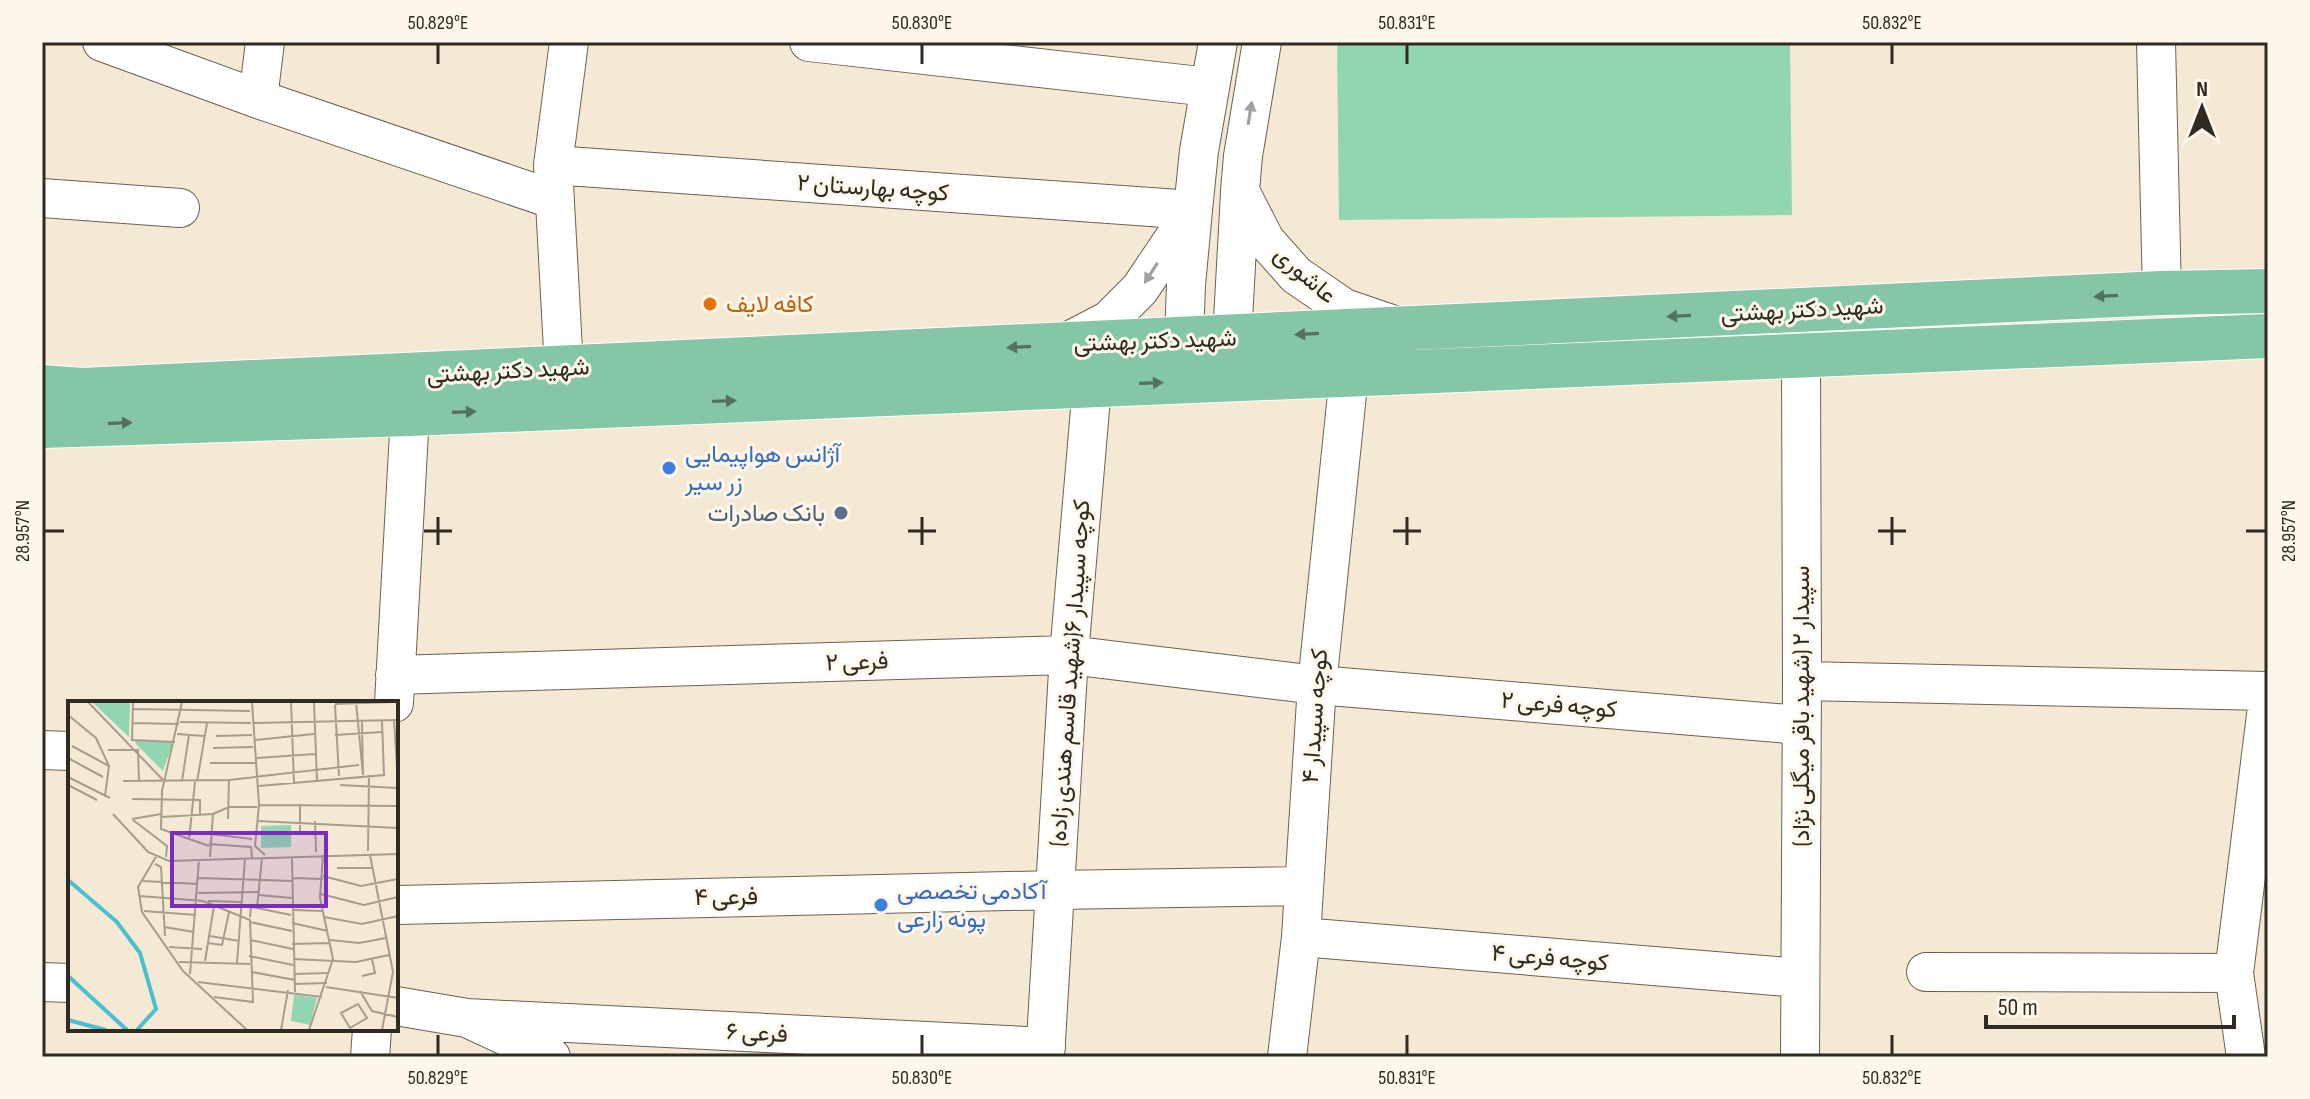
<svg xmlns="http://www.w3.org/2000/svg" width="2310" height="1099" viewBox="0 0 2310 1099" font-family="'Sofia Sans Condensed',Vazirmatn,sans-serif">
<rect width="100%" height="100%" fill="#f5e9d5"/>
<path fill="#91d6b1" d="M 1337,42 L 1790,42 L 1792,215 L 1339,220 Z"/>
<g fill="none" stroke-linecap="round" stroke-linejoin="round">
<g stroke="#6c6150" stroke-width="40">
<path id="minor" d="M 102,42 L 258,99 L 555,200
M 809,42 L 1209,87
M 1262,42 L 1243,156 L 1240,191 L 1265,240 L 1296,275 L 1344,308 L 1394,325
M 2156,42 L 2162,293
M 258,99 L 265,42
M 553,165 L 1193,210 L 1186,285 L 1184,339 L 1200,365
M 42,198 L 180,208
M 1063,344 L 1109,320 L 1140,289 L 1193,210 L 1199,151 L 1218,42
M 1220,361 L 1232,338 L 1240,193
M 564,369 L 553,165 L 569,42
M 395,675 L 1069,655 L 1317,685 L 1801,725
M 1802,681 L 2268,691
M 394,703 L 410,414
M 42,750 L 70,751
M 396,905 L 1055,890 L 1303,886
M 1301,937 L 1800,978
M 1926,972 L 2234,973
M 42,982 L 70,983
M 396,1006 L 467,1018 L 551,1057
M 467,1018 L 1046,1047
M 370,1057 L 372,1029
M 1045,1057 L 1069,655 L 1092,386
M 1287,1057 L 1301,937 L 1317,685 L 1349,375
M 1800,1057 L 1802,681 L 1801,356
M 2246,1057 L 2234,973 L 2268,699"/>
</g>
<g stroke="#fff" stroke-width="46">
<path id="major" d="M 42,387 L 82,390 L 2162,293 L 2268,291
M 42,426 L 410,414 L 2268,336"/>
</g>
<use href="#minor" stroke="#fff" stroke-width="38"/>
<use href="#major" stroke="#84c6a6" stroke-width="44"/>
</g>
<defs><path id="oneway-solid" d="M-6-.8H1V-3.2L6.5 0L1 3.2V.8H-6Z" transform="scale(2)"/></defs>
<g fill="#a1a09c">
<use href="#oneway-solid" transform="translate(1250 113) rotate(-81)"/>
<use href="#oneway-solid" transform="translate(1151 273) rotate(123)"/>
</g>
<g fill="#55715e">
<use href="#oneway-solid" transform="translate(2106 296) rotate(177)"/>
<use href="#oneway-solid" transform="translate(1679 316) rotate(177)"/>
<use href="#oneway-solid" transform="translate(1307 334) rotate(177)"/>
<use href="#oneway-solid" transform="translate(1019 347) rotate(177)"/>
<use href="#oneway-solid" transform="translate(1151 383) rotate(-2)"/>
<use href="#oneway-solid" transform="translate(724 401) rotate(-2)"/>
<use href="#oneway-solid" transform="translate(464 412) rotate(-2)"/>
<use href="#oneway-solid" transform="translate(120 423) rotate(-2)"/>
</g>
<path fill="none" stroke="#2f2b23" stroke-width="3" d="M 438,44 L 438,64M 922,44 L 922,64M 1407,44 L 1407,64M 1892,44 L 1892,64M 438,517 L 438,545M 922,517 L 922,545M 1407,517 L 1407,545M 1892,517 L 1892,545M 44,531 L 64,531M 424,531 L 452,531M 908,531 L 936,531M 1393,531 L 1421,531M 1878,531 L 1906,531M 2246,531 L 2266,531M 438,1035 L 438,1055M 922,1035 L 922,1055M 1407,1035 L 1407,1055M 1892,1035 L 1892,1055"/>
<circle fill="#e8710a" stroke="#fef7eb" stroke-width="3" cx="710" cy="304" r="8"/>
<g fill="#3f7fe0" stroke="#fef7eb" stroke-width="3">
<circle cx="669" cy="468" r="8"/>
<circle cx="881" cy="905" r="8"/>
</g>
<circle fill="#5c6f8a" stroke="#fef7eb" stroke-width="3" cx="841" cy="513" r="8"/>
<g text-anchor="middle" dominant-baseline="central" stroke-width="6" stroke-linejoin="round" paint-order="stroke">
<g font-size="24" fill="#2f2b23" stroke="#fef7eb">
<text transform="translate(873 188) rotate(4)">کوچه بهارستان ۲</text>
<text transform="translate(1305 275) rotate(41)">عاشوری</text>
<text transform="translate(1802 310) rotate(-3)">شهید دکتر بهشتی</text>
<text transform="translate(1155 341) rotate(-2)">شهید دکتر بهشتی</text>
<text transform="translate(508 371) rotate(-3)">شهید دکتر بهشتی</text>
<text transform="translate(857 662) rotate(-2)">فرعی ۲</text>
<text transform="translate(1070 673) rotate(-86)">کوچه سپیدار ۶(شهید قاسم هندی زاده)</text>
<text transform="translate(1559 705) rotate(5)">کوچه فرعی ۲</text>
<text transform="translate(1801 706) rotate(-90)">سپیدار ۲ (شهید باقر میگلی نژاد)</text>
<text transform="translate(1315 716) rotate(-86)">کوچه سپیدار ۴</text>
<text transform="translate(726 897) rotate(-1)">فرعی ۴</text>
<text transform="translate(1550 958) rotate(5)">کوچه فرعی ۴</text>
<text transform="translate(757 1033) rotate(3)">فرعی ۶</text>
</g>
<g font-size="24" fill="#c56008" stroke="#fef7eb" text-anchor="start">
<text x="726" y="304">کافه لایف</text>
</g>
<g font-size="24" fill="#366cbe" stroke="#fef7eb" text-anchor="start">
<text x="685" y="454">آژانس هواپیمایی<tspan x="685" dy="28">زر سیر</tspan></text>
<text x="897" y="891">آکادمی تخصصی<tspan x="897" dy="28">پونه زارعی</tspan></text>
</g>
<g font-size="24" fill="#4e5e75" stroke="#fef7eb" text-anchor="end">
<text x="825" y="513">بانک صادرات</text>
</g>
</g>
<g transform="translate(68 701)">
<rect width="330" height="330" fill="#f5e9d5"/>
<path d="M 24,1 L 62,1 L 61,36 ZM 67,40 L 105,41 L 95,70 L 68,43 ZM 223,124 L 223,146 L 193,147 L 193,125 ZM 226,294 L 249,297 L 242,324 L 223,320 Z" fill="#91d6b1"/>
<path fill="none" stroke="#49bfd0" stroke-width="4" d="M 0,179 L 49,221 L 72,252 L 88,308 L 69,329M 0,275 L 59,329M 0,319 L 38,329"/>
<path fill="none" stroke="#a69d8e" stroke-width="2" d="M 20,1 L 95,79M 114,1 L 94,90 L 93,128 L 141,145M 184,1 L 191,104 L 187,145 L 197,154M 223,1 L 226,82M 246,1 L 249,80M 288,1 L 295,74M 267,3 L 325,1M 267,4 L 271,75M 65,8 L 182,10M 0,14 L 28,37 L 41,65 L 37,95M 326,19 L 329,66M 112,21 L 183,22M 294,21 L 295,73M 65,22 L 111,23M 186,22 L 330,19M 109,33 L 136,35M 267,34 L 314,31M 148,35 L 184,34M 64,39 L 107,41M 187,39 L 246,33M 64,40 L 65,1M 4,45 L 41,65M 145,47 L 185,46M 40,49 L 70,49 L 71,80M 0,57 L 35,76M 189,57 L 247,53M 142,62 L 187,62M 0,76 L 42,97M 55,80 L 161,79 L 291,64M 114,80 L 121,34M 129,81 L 139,22M 0,84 L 29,99M 272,84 L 330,87M 191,85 L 316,74 L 314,20M 64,98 L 132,99 L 132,114M 191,104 L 330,105M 45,113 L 80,151 L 101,160 L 330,153M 145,113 L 161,106 L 189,106M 93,116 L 145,113M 64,118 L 93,113M 160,118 L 161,79M 65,119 L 99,145 L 98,156M 190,120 L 330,127M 247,120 L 248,151M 142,133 L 184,138M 232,133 L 232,103M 121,139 L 127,81M 141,143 L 183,146 L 184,157M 300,150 L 301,74M 89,154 L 70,186 L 74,211 L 115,270 L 179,329M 302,154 L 325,271 L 314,329M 142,156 L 145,113M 224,157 L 227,291M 87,163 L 93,166 L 97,235M 269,167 L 304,167M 255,175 L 293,185 L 330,178M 130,177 L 224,180M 224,177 L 255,178M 75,180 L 130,183M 130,192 L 191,191M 253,193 L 296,204 L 330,196M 191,194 L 224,197M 72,195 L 135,200 L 182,219 L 185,301 L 146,296M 140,200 L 174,201M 189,207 L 223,214M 224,209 L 255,210M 76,210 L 128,214M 182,216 L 183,206 L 189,207 L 194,157M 256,216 L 294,223 L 330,215M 182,221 L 224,230M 224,222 L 260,230M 96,226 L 126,231M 142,235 L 171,240M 182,239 L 225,248M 262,239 L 291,242 L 318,237M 140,242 L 154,244 L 161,211M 224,243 L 262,242M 101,246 L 134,248M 181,255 L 225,264M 225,258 L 288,261 L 321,254M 137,260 L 146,205M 111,261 L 182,263M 169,262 L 177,158M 184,271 L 227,279M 122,273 L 131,159M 226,273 L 261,272M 294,275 L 307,272 L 304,258M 130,281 L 254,296M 227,283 L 259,282M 258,286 L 330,297M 292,290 L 304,310 L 330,316M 290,303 L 299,317 L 282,327 L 273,312 ZM 213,329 L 220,289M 241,329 L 265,258 L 252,197 L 255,154"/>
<path fill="#7b2cbf" fill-opacity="0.15" stroke="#7b2cbf" stroke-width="4" d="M 104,132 L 258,132 L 258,205 L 104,205 Z"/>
<rect width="330" height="330" fill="none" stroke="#2f2b23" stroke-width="4"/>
</g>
<rect width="2310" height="1099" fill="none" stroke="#fef7eb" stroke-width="88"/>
<g transform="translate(2202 108)" stroke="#fef7eb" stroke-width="6" paint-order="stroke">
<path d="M0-6L14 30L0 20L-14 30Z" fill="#2f2b23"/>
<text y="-12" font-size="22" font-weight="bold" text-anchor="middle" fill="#2f2b23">N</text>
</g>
<path d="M1986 1015v12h248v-12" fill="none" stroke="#2f2b23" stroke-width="4"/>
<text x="1998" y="1015" font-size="24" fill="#2f2b23" stroke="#fef7eb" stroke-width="6" paint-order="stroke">50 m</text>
<rect x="44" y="44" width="2222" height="1011" fill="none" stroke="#2f2b23" stroke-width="3"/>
<g font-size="20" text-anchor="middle" fill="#2f2b23">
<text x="438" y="29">50.829°E</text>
<text x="922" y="29">50.830°E</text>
<text x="1407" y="29">50.831°E</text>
<text x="1892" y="29">50.832°E</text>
<text transform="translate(22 531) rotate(-90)" y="7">28.957°N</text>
<text transform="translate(2288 531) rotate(-90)" y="7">28.957°N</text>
<text x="438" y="1084">50.829°E</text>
<text x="922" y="1084">50.830°E</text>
<text x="1407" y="1084">50.831°E</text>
<text x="1892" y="1084">50.832°E</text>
</g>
</svg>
